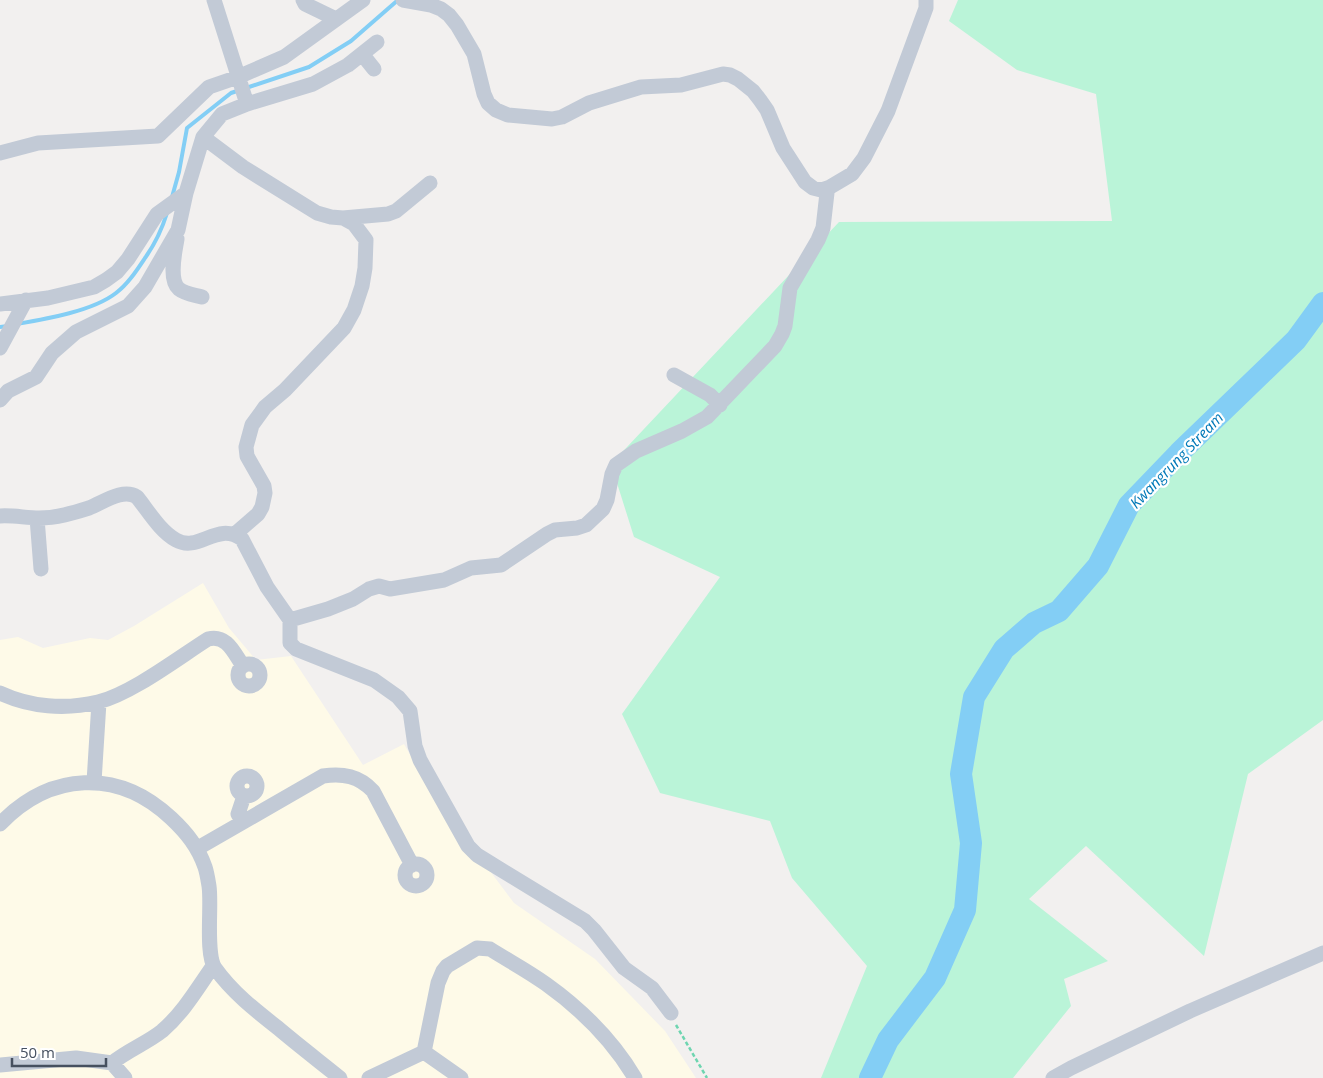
<svg xmlns="http://www.w3.org/2000/svg" width="1323" height="1078" viewBox="0 0 1323 1078" font-family="'Open Sans',sans-serif">
<rect width="100%" height="100%" fill="#f2f0ef"/>
<path fill="#fefae8" d="M 203,583 L 229,628 L 256,660 L 291,656 L 363,765 L 404,744 L 466,854 L 487,867 L 514,903 L 595,959 L 665,1031 L 696,1078 L 0,1078 L 0,640 L 18,637 L 43,648 L 90,638 L 108,640 L 134,626 Z"/>
<path fill="#baf4d8" d="M 958,0 L 1323,0 L 1323,720 L 1248,774 L 1204,956 L 1086,846 L 1029,899 L 1108,961 L 1064,979 L 1071,1006 L 1013,1078 L 821,1078 L 867,966 L 792,878 L 770,821 L 660,793 L 622,714 L 720,577 L 634,537 L 611,464 L 839,222 L 1112,221 L 1096,94 L 1017,70 L 949,21 Z"/>
<g fill="none" stroke-linecap="round" stroke-linejoin="round">
<path stroke="#83cef5" stroke-width="4" d="M 246,88 L 309,67 L 351,41 L 398,0
M 172,197 L 179,172 L 187,128 L 231,93 L 240,90
M 17,324 C 46,319 93,311 116,293 C 128,284 137,270 145,258 C 155,244 162,229 167,213
M 0,327 L 8,326"/>
<path stroke="#83cef5" stroke-width="22" d="M 870,1078 L 888,1040 L 935,978 L 965,910 L 971,843 L 961,774 L 974,697 L 1004,649 L 1034,623 L 1059,611 L 1098,566 L 1129,505 L 1179,453 L 1296,340 L 1323,303"/>
<path stroke="#6ed5b0" stroke-width="2.5" stroke-dasharray="4 2.5" stroke-linecap="butt" d="M 676,1025 L 707,1078"/>
<path stroke="#c2cad6" stroke-width="15" d="M 214,0 L 247,104
M 303,0 L 305,4 L 336,19
M 403,0 L 431,5 L 441,9 L 449,15 L 457,25 L 474,54 L 484,94 L 488,103 L 496,110 L 508,115 L 552,119 L 562,117 L 589,103 L 641,87 L 681,85 L 723,74 L 730,75 L 738,79 L 753,91 L 760,100 L 767,110 L 783,148 L 805,182 L 813,188 L 821,190 L 830,187 L 852,174 L 864,158 L 888,111 L 926,8 L 926,0
M 362,54 L 374,69
M 203,137 L 243,167 L 317,213 L 331,217 L 343,218 L 354,224 L 366,240 L 365,268 L 362,286 L 354,310 L 344,328 L 285,390 L 265,407 L 252,425 L 246,447 L 247,456 L 264,486 L 265,493 L 262,507 L 258,514 L 235,534
M 0,153 L 38,143 L 158,136 L 209,87 L 238,77 L 284,57 L 363,0
M 343,218 L 388,214 L 396,211 L 430,183
M 177,239 C 175,252 168,279 179,289 C 185,294 195,295 202,297
M 0,304 L 48,298 L 94,287 L 106,280 L 117,272 L 128,259 L 157,214 L 186,193
M 0,348 L 26,300
M 674,375 L 710,395 L 720,405
M 0,400 L 8,391 L 36,377 L 52,353 L 76,332 L 128,306 L 145,287 L 178,230 L 186,193 L 203,137 L 222,114 L 247,104 L 313,84 L 348,65 L 377,42
M 0,516 C 13,515 26,518 39,518 C 57,518 73,513 89,508 C 104,502 123,488 137,497 C 149,512 160,531 176,540 C 199,553 217,521 242,539 L 267,587 L 290,620 L 290,643 L 296,649 L 374,680 L 398,697 L 410,711 L 415,746 L 420,760 L 468,846 L 477,855 L 585,921 L 594,930 L 624,968 L 652,988 L 671,1013
M 37,518 L 41,569
M 290,620 L 328,609 L 353,599 L 369,589 L 379,586 L 390,589 L 444,580 L 471,568 L 501,565 L 547,534 L 555,530 L 577,528 L 586,525 L 603,509 L 607,500 L 612,474 L 616,465 L 636,451 L 682,431 L 707,417 L 775,346 L 782,334 L 785,326 L 790,288 L 818,240 L 823,228 L 827,193
M238 675a11 11 0 1 1 22 0a11 11 0 1 1-22 0Z
M 0,693 C 30,707 65,710 98,702 C 131,694 178,658 208,639 C 227,634 234,653 243,666
M237 786a10 10 0 1 1 20 0a10 10 0 1 1-20 0Z
M 94,782 L 99,702
M 243,822 L 238,814 L 244,796
M 0,824 C 50,772 118,768 171,818 C 187,833 198,847 205,867 C 207,873 208,880 209,886 C 212,905 205,954 215,968 C 232,992 255,1010 278,1028 C 298,1045 319,1061 340,1078
M 198,848 L 323,776 C 343,773 359,776 373,791 L 412,865
M405 875a11 11 0 1 1 22 0a11 11 0 1 1-22 0Z
M 424,1052 L 438,983 L 443,971 L 447,966 L 477,948 L 490,949 C 509,961 528,971 546,984 C 581,1009 613,1041 635,1078
M 424,1052 L 461,1078
M 112,1063 C 128,1050 147,1043 162,1031 C 183,1013 197,989 213,966
M 0,1065 L 76,1058 L 112,1063 L 125,1078
M 369,1078 L 424,1052
M 1053,1078 L 1071,1068 L 1190,1011 L 1323,953"/>
</g>
<g text-anchor="middle" dominant-baseline="central" stroke-width="4.5" stroke-linejoin="round" paint-order="stroke">
<g font-size="15" font-style="italic" fill="#0079b8" stroke="#fff">
<text transform="translate(1176 460) rotate(-46)">Kwangrung Stream</text>
</g>
</g>
<path d="M12 1058v8h94v-8" fill="none" stroke="#46505f" stroke-width="2.5"/>
<text x="20" y="1058" font-size="15" fill="#46505f" stroke="#ffffff" stroke-width="4" paint-order="stroke">50 m</text>
</svg>
